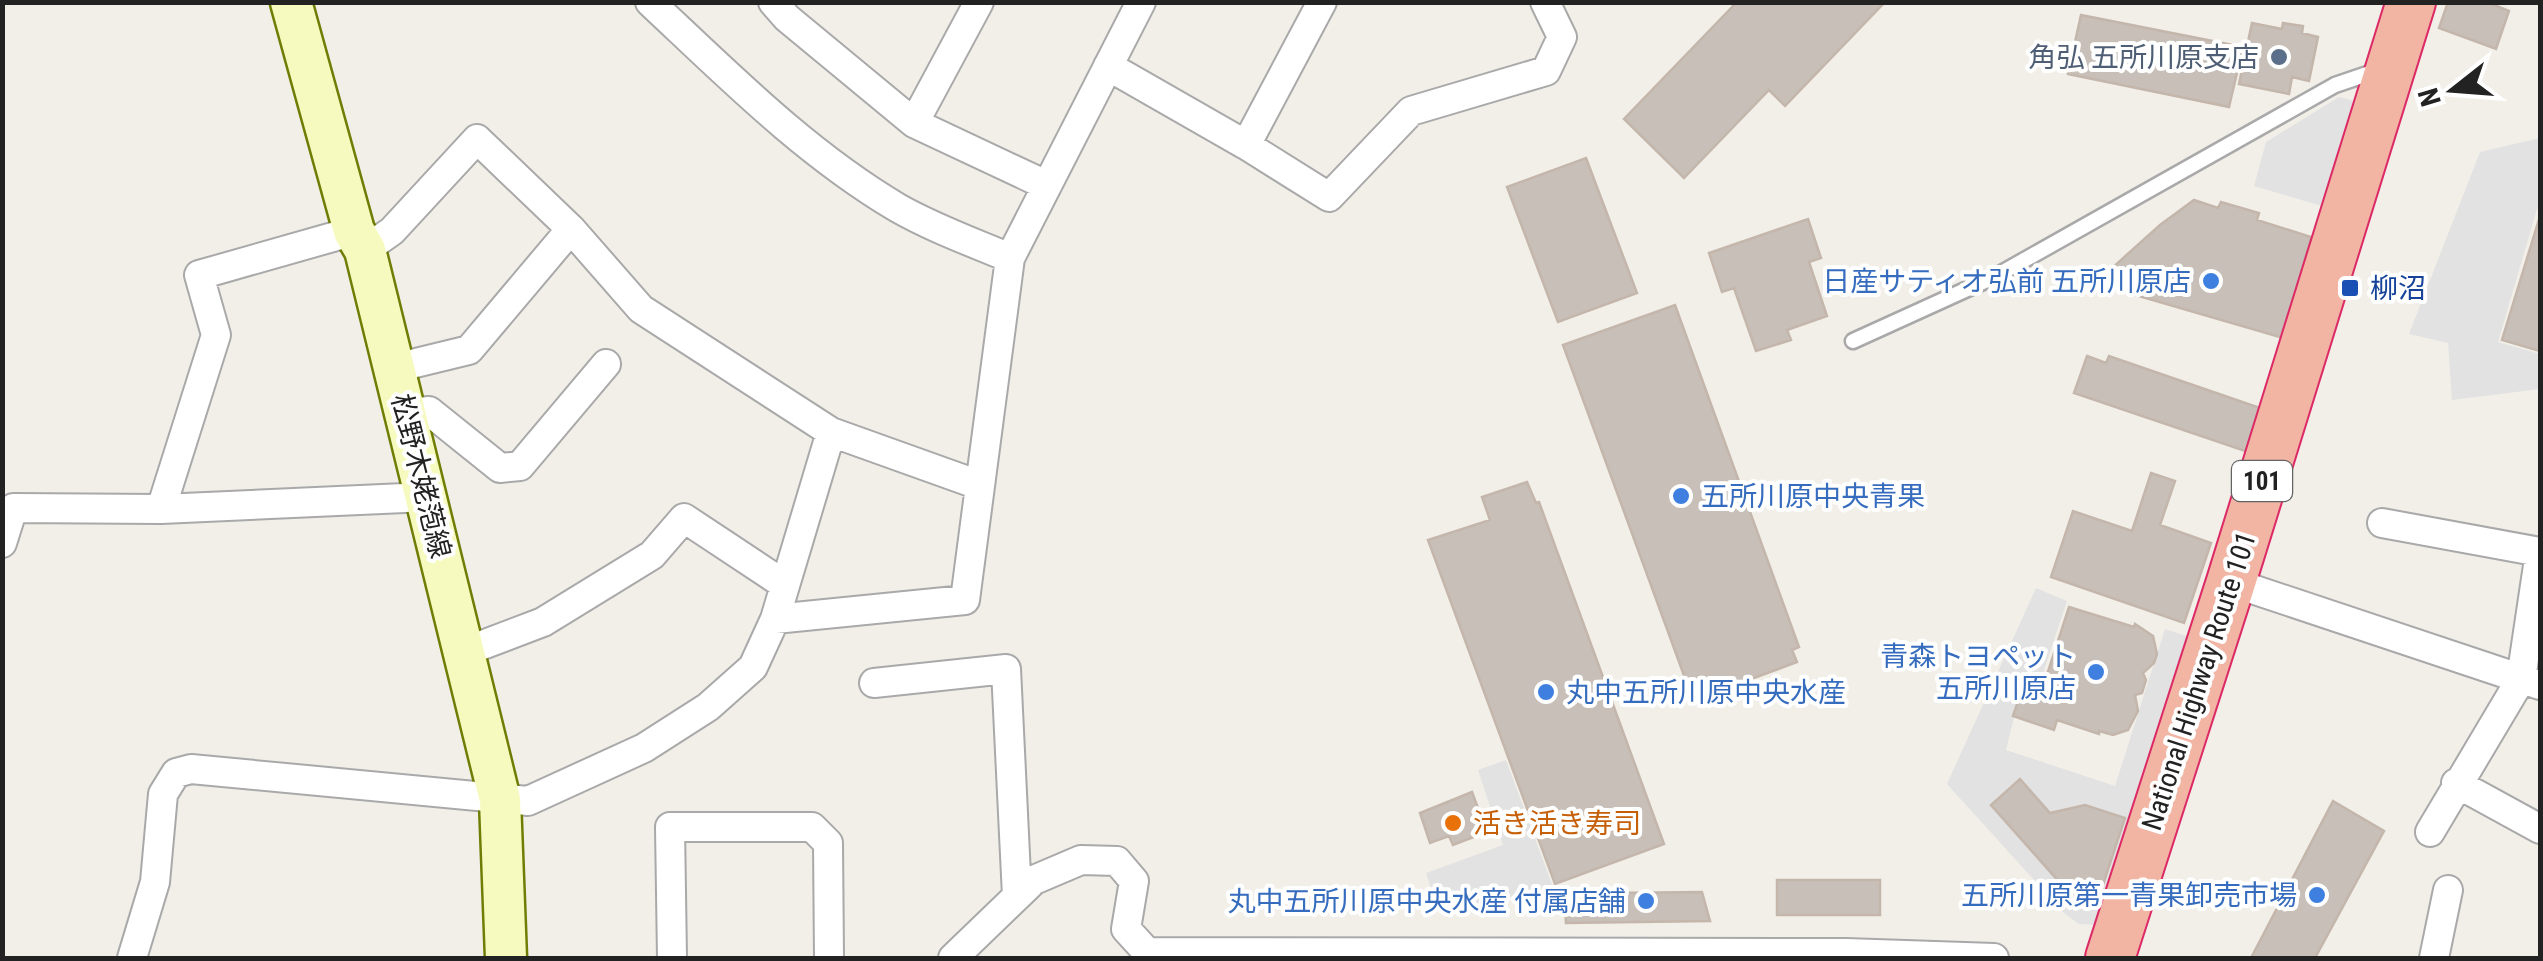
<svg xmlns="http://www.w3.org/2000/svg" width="2543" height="961" viewBox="0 0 2543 961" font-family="'Roboto Condensed','Noto Sans JP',sans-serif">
<rect width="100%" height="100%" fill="#f2efe9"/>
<path fill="#e2e2e2" d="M 2339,97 L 2363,103 L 2329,208 L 2254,186 L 2266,142 Z
M 2540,138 L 2540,209 L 2537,209 L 2498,342 L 2540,354 L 2540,389 L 2452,400 L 2448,343 L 2409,334 L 2480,152 Z
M 2036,588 L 2067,601 L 2042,676 L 2025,673 L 2006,750 L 2115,786 L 2165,629 L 2192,638 L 2099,925 L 2079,924 L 2064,913 L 1947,784 Z
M 1506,760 L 1554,890 L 1438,909 L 1426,873 L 1503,845 L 1478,770 Z"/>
<path fill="#c7bfb8" stroke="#c4b6ab" stroke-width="2.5" d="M 1737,2 L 1885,2 L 1785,106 L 1769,90 L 1684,178 L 1624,119 Z
M 2448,2 L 2487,2 L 2509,11 L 2496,49 L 2439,28 Z
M 2081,15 L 2243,47 L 2229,107 L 2068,74 Z
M 2252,23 L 2282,29 L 2283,23 L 2303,26 L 2302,33 L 2318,37 L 2309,81 L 2292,77 L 2289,94 L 2239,84 Z
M 1586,158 L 1637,293 L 1558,322 L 1507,187 Z
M 2194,200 L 2218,208 L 2221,202 L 2259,213 L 2257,220 L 2311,237 L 2283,338 L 2135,295 L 2112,268 L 2160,225 Z
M 2540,216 L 2540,351 L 2502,340 Z
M 1808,219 L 1821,258 L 1809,262 L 1827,316 L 1787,330 L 1791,340 L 1756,351 L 1734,288 L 1722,292 L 1709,253 Z
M 1675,305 L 1799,647 L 1792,650 L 1797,662 L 1708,695 L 1704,683 L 1689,689 L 1563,345 Z
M 2087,356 L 2106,363 L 2109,356 L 2263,409 L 2248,452 L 2074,393 Z
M 2151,473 L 2175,481 L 2160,525 L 2211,543 L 2184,623 L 2051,577 L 2073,511 L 2132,531 Z
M 1527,482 L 1536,503 L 1539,502 L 1664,844 L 1555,884 L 1428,540 L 1490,520 L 1482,497 Z
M 2069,607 L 2134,627 L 2135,624 L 2153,636 L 2157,654 L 2154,663 L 2143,673 L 2146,680 L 2142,693 L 2135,695 L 2138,711 L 2128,730 L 2113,735 L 2099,731 L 2099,734 L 2057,720 L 2054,730 L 2013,716 L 2027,675 L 2045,681 Z
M 2020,779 L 2050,813 L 2085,805 L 2125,818 L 2099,897 L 2077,902 L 1991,805 Z
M 1472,792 L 1487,832 L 1453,845 L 1449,836 L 1430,843 L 1420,813 Z
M 2333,801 L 2384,831 L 2315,958 L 2251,958 Z
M 1777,880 L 1880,880 L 1880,915 L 1777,915 Z
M 1702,892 L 1710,921 L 1566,923 L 1565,908 L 1610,893 Z"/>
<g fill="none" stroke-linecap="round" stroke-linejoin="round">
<g stroke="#a9a9a9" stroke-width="19">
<path id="service" d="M 1853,341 L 1996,276 L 2335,85 L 2379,70"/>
</g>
<g stroke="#a9a9a9" stroke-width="32">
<path id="minor" d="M 650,2 C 728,75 805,153 898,208 C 933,228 972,242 1010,258
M 773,2 L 787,18 L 914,123 L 1046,185
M 1322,2 L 1246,145 L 1329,197 L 1411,111 L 1546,71 L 1562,37 L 1545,2
M 1108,66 L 1246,145
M 914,123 L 979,2
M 365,250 L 392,231 L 477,139 L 571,229 L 641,309 L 831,432 L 979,485
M 395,368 L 469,350 L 571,229
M 406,413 L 429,411 L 500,468 L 520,466 L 606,364
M 161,509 L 216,335 L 199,275 L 354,231
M 2382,523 L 2540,552 L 2521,679 L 2430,832
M 2,543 L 13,508 L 161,509 L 427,497
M 2231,582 L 2540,685
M 775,619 L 965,600 L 1010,258 L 1141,2
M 464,652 L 543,622 L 652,555 L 684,518 L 785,585
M 874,683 L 1006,669 L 1017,896
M 2456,783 L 2540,829
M 132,958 L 155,882 L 163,794 L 176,773 L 191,769 L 528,801 L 644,748 L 708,707 L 753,667 L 775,619 L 831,432
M 672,958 L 670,827 L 812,827 L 828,843 L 829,958
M 953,958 L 1034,880 L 1081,860 L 1117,861 L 1134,881 L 1126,929 L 1147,952 L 1846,953 L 1994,958
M 2434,958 L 2448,890"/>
</g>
<g stroke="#707d05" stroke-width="45">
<path id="secondary" d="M 291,2 L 354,231 L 365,250 L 500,800 L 506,958"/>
</g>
<g stroke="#dc2a67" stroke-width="52">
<path id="trunk" d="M 2110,958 L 2231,582 L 2411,2"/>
</g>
<use href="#service" stroke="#fff" stroke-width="14"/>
<use href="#minor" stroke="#fff" stroke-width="28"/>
<use href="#secondary" stroke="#f7fabf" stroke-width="40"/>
<use href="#trunk" stroke="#f2b4a3" stroke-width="48"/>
</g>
<circle fill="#5c6f8a" stroke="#fff" stroke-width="4" cx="2279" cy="57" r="10"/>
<g fill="#3f7fe0" stroke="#fff" stroke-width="4">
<circle cx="2211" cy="281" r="10"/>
<circle cx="1681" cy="496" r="10"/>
<circle cx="2096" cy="672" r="10"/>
<circle cx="1546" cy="692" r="10"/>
<circle cx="2317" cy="895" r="10"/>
<circle cx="1646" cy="901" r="10"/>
</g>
<rect fill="#1a4fb4" stroke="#fff" stroke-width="4" x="2340" y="278" width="20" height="20" rx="5"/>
<circle fill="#e8710a" stroke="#fff" stroke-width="4" cx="1453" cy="823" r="10"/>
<g text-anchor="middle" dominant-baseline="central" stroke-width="8" stroke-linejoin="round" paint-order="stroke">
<rect fill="#fff" stroke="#646464" stroke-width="2.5" x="2232" y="461" width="60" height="40" rx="8"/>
<g font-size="25" font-weight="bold" fill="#222">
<text x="2262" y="481">101</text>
</g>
<g font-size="28" fill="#4e5e75" stroke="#fff" text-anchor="end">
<text x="2259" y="57">角弘 五所川原支店</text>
</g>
<g font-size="28" fill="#366cbe" stroke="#fff" text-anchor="end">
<text x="2191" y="281">日産サティオ弘前 五所川原店</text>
<text x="1701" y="496" text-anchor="start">五所川原中央青果</text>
<text x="2076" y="656">青森トヨペット<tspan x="2076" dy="32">五所川原店</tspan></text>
<text x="1566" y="692" text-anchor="start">丸中五所川原中央水産</text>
<text x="2297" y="895">五所川原第一青果卸売市場</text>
<text x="1626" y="901">丸中五所川原中央水産 付属店舗</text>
</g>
<g font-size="28" fill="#164399" stroke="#fff" text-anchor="start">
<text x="2370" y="288">柳沼</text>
</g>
<g font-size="28" fill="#222" stroke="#fff">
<text transform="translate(421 476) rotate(76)">松野木姥萢線</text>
<text transform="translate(2199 681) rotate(-72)">National Highway Route 101</text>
</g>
<g font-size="28" fill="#c56008" stroke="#fff" text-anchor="start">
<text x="1473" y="823">活き活き寿司</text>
</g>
</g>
<rect width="2543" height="961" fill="none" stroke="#222222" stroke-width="10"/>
<g transform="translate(2453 90) rotate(253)" stroke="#ffffff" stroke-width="8" paint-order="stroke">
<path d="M0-8L18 38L0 25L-18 38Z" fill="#222222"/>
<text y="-15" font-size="28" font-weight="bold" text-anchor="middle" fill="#222222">N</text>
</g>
</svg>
